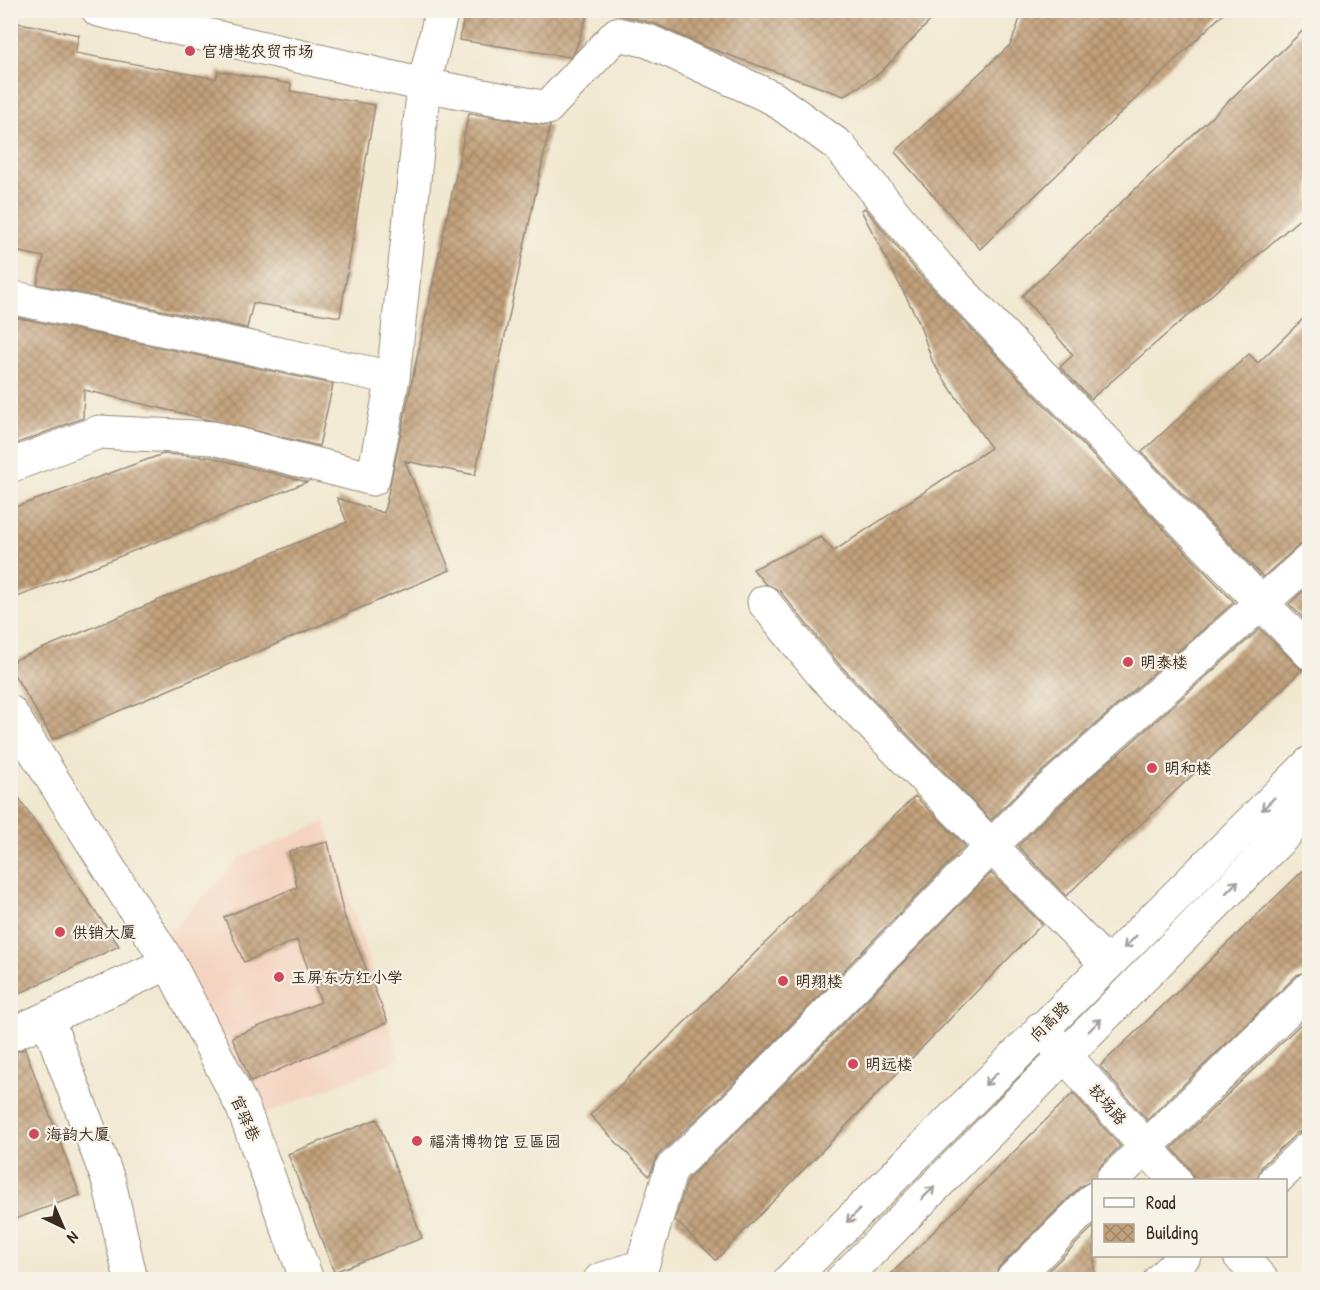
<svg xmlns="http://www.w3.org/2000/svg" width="1320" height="1290" viewBox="0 0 1320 1290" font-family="'Patrick Hand','LXGW WenKai TC',sans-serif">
<defs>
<pattern id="building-cross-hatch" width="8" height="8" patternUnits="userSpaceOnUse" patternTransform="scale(1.5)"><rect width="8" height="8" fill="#c2a17b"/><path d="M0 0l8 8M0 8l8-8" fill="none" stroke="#9f8364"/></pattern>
</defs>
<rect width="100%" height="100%" fill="#f7f3e8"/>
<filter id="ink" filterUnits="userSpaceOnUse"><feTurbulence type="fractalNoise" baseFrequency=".0167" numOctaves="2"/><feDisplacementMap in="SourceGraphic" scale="12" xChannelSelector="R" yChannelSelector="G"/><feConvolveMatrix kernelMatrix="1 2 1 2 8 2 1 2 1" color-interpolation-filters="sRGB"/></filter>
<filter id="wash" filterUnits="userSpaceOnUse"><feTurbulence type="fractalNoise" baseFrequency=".008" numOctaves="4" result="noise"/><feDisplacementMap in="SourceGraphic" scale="24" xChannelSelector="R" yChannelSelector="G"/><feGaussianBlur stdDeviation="1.35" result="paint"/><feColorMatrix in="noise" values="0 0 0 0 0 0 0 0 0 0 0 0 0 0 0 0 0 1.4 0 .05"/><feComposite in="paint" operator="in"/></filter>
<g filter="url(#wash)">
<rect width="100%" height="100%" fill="#f1e8d0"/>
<path fill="#f4d3c0" d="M 325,822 L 400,1059 L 258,1117 L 165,937 L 241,857 Z"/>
<g id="blocks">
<path fill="url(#building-cross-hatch)" d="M 466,10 L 589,10 L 575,51 L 570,57 L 459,40 Z
M 616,10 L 906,10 L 932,19 L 880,73 L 844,96 L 706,47 L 656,24 L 616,14 Z
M 1023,10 L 1227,10 L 980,249 L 895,152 L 1011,44 Z
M 10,21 L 79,35 L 75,53 L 216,79 L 218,71 L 291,84 L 290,91 L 375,105 L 340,317 L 253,303 L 247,328 L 37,284 L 44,257 L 10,250 Z
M 1310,24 L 1310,210 L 1091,399 L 1060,367 L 1073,355 L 1022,296 Z
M 469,113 L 550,126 L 475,475 L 405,461 L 450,570 L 53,739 L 10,668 L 10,662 L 347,522 L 337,498 L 384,513 Z
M 865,208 L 924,280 L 1234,602 L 1021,790 L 991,820 L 838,663 L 779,590 L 765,584 L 753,569 L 821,537 L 834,551 L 991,448 L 933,363 L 918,320 L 861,210 Z
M 1310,312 L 1310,542 L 1298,546 L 1263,577 L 1142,452 L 1249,354 L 1258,363 Z
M 10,316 L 333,384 L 319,446 L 84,390 L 83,418 L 10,446 Z
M 163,454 L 210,457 L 307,482 L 10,600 L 10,509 Z
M 1310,585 L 1310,625 L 1289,604 Z
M 1260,629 L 1302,670 L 1066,896 L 1018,846 L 1046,818 Z
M 10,785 L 119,946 L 10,998 Z
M 915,796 L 965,846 L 715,1102 L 658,1155 L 649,1176 L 590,1115 Z
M 328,842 L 343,912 L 388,1022 L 251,1082 L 232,1037 L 321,1002 L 297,940 L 244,962 L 224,917 L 297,887 L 289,851 Z
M 1310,864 L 1310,970 L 1297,975 L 1147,1120 L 1100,1066 Z
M 991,873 L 1042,924 L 716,1260 L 675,1220 L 688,1179 L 741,1128 Z
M 1310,1015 L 1310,1129 L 1297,1133 L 1262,1166 L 1257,1180 L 1193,1180 L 1189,1168 L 1172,1148 Z
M 25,1049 L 80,1195 L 10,1221 L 10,1053 Z
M 1073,1093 L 1120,1146 L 1099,1167 L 1094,1181 L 1081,1186 L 999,1267 L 994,1280 L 885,1280 Z
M 377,1119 L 422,1238 L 334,1272 L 288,1154 Z
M 1094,1226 L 1094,1280 L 1039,1280 Z"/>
</g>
</g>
<g filter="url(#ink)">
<use href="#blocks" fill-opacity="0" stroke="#968977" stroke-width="1.5"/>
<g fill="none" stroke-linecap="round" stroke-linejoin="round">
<g stroke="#968977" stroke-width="35">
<path id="minor" d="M 98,10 L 424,85 L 547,108 L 617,34 L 648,41 L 773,98 L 839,146 L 938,267 L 972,303 L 1310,653
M 10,297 L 393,378
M 10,466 L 99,432 L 213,438 L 373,479 L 393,378 L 424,85 L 442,10
M 764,602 L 824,676 L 1107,964
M 10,712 L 169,963 L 243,1108 L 307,1280
M 47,1018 L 109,1182 L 131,1280
M 1041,1028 L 1175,1180
M 10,1035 L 169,963
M 1112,1180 L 1310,988
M 1275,1180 L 1310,1147
M 1240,1256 L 1262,1280
M 642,1266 L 671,1169 L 728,1115 L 1033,804 L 1310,560
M 600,1280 L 642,1266
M 1012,1280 L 1094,1199
M 1160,1280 L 1184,1256"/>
</g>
<g stroke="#968977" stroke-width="35">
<path id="major" d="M 790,1280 L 1310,763
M 842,1280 L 1310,809"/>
</g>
<use href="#minor" stroke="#fff" stroke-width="33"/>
<use href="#major" stroke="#fff" stroke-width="33"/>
</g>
<defs><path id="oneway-shaft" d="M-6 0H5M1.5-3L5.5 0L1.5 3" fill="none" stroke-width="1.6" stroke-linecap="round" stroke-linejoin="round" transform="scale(1.5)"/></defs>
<g stroke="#a79f9a">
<use href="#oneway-shaft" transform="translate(1268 804) rotate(135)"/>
<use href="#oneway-shaft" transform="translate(1232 887) rotate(-45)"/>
<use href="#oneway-shaft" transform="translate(1130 942) rotate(135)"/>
<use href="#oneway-shaft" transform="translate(1095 1025) rotate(-45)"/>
<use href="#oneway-shaft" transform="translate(991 1079) rotate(135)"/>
<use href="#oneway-shaft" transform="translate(928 1193) rotate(-45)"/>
<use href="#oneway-shaft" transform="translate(853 1216) rotate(135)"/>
</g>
</g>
<g fill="#d1495b" stroke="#f7f3e8" stroke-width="2">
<circle cx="190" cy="51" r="6"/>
<circle cx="1128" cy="662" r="6"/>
<circle cx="1152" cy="768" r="6"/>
<circle cx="60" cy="932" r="6"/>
<circle cx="279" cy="977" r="6"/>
<circle cx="783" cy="981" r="6"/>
<circle cx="853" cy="1064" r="6"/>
<circle cx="34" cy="1134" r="6"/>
<circle cx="417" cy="1141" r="6"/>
</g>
<g text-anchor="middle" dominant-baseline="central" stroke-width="4.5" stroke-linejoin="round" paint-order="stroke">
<g font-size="16" fill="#3b2a1e" stroke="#f7f3e8" text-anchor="start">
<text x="202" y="51">官塘墘农贸市场</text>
<text x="1140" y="662">明泰楼</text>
<text x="1164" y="768">明和楼</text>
<text x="72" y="932">供销大厦</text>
<text x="291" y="977">玉屏东方红小学</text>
<text x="795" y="981">明翔楼</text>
<text x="865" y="1064">明远楼</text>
<text x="46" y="1134">海韵大厦</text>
<text x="429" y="1141">福清博物馆 豆區园</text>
</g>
<g font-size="16" fill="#3b2a1e" stroke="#f7f3e8">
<text transform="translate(1049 1021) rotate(-45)">向高路</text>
<text transform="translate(1108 1104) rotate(49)">较场路</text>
<text transform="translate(246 1118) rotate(66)">官驿巷</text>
</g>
</g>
<rect width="1320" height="1290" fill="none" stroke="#f7f3e8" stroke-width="36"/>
<rect x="1092" y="1179" width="195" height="78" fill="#f7f3e8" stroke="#aca397" stroke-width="1.5"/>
<rect x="1104" y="1198" width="30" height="9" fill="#ffffff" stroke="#aca397" stroke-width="1.5"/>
<text x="1146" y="1209" font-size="18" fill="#3b2a1e">Road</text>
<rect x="1104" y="1224" width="30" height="18" fill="url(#building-cross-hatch)" stroke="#aca397" stroke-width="1.5"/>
<text x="1146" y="1239" font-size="18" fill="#3b2a1e">Building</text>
<g transform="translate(63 1227) rotate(136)" stroke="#f7f3e8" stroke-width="4.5" paint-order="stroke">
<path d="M0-4.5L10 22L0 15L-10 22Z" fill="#3b2a1e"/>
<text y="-9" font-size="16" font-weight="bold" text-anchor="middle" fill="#3b2a1e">N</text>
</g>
</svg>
